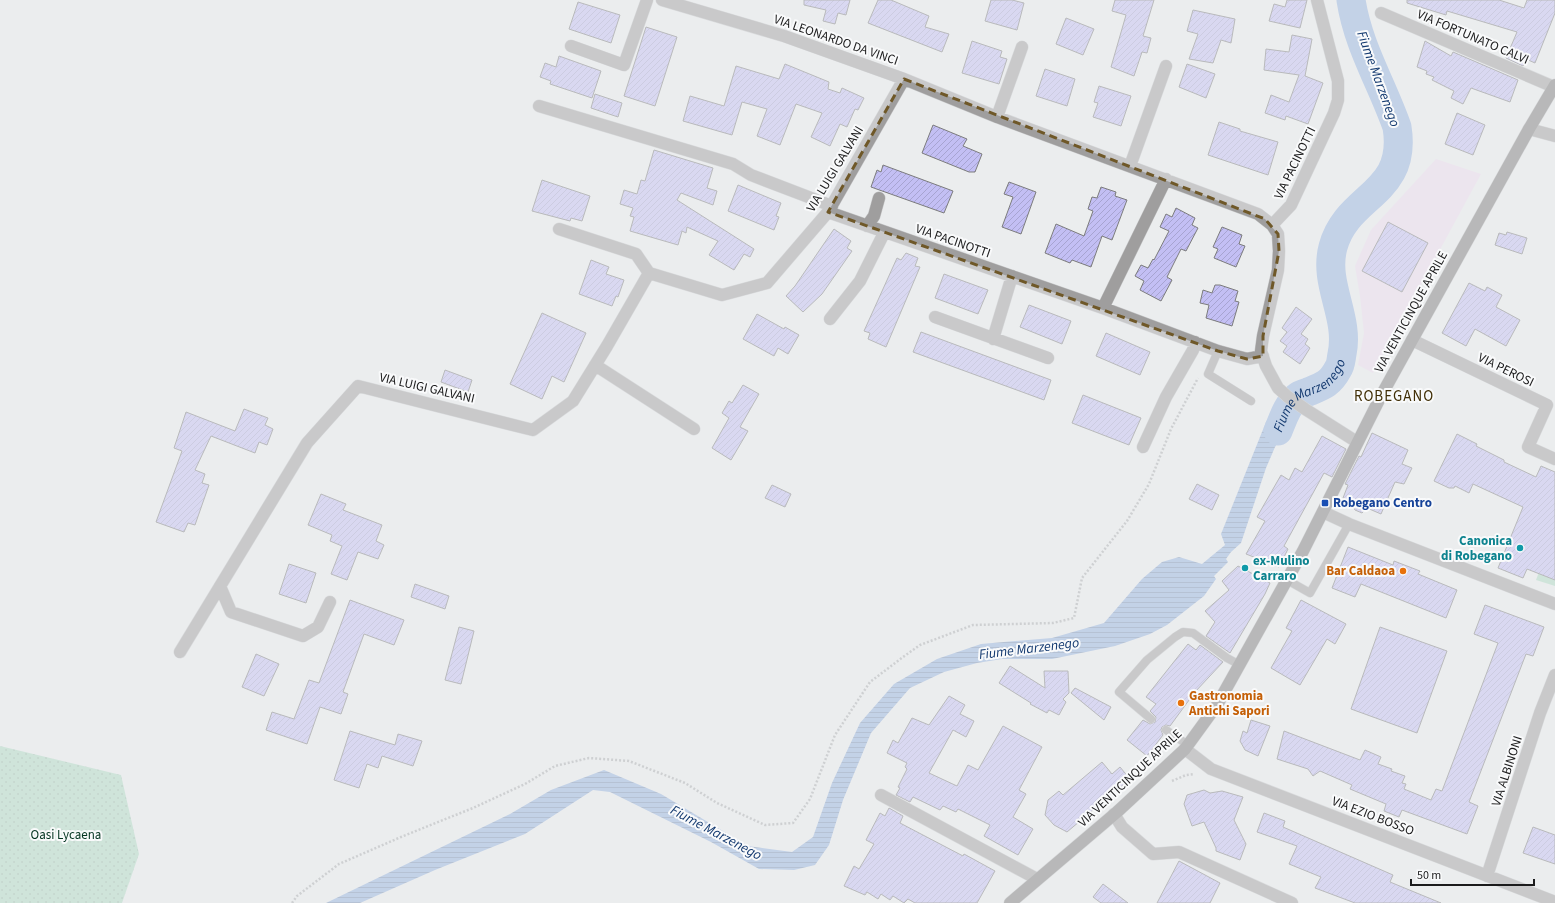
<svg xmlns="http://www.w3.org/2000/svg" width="1555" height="903" viewBox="0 0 1555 903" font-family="'Source Sans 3',sans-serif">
<defs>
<pattern id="park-dots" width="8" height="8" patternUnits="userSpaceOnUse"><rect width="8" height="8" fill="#aedac2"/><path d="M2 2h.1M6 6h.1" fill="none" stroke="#95baa6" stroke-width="1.8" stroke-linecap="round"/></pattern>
<pattern id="water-rules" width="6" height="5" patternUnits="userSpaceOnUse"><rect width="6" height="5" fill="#92b1de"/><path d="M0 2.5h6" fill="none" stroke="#768fb3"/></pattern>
<pattern id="building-hatch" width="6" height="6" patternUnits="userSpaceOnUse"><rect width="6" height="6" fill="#c3bff4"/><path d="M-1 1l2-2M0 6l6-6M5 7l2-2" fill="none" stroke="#a7a4d1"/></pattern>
</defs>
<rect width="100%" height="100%" fill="#ebedee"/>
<path fill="#eedcee" d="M 1436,159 L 1481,174 L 1373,373 L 1358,365 L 1364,333 L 1360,296 L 1355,266 L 1371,230 Z"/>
<path fill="url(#park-dots)" d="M 0,746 L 121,775 L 139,854 L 122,903 L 0,903 Z"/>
<path fill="#aedac2" d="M 1555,530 L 1555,586 L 1536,580 Z"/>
<path fill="url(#water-rules)" d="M 1277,403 L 1289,406 L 1298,413 L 1275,447 L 1266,468 L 1241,543 L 1231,552 L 1226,559 L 1228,562 L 1214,576 L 1216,579 L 1204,596 L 1167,625 L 1150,634 L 1115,646 L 1052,659 L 1002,659 L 977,663 L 944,672 L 910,688 L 871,733 L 843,800 L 829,845 L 815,865 L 794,870 L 759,869 L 711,842 L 610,792 L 593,790 L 525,834 L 435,870 L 360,903 L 326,903 L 510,814 L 551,790 L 604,770 L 661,794 L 748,846 L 792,852 L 813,837 L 832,783 L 860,723 L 894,684 L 937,659 L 981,644 L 1052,638 L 1104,623 L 1142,579 L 1162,562 L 1179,557 L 1202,564 L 1225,545 L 1221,534 L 1266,422 Z"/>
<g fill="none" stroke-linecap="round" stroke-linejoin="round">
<path stroke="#92b1de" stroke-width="29" id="s1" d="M 1278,431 C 1283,419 1287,405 1297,397 C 1300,394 1305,393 1308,392 C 1323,386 1330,384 1338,369 C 1341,365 1341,359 1342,354 C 1350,317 1323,284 1333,247 C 1347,194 1408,195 1397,127 C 1382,84 1358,46 1351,0"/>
</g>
<path fill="url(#building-hatch)" stroke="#7c7c7d" d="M 804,0 L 850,0 L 846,15 L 838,13 L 835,24 L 823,21 L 826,10 L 804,5 Z
M 878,0 L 891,0 L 929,16 L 925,27 L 949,34 L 942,52 L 868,23 Z
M 991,0 L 1012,0 L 1024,3 L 1017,30 L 985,21 Z
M 1115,0 L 1154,0 L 1143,36 L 1151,38 L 1147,53 L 1142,52 L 1134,76 L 1111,67 L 1126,15 L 1112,11 Z
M 1287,0 L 1307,0 L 1300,28 L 1269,21 L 1274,4 L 1285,7 Z
M 1407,0 L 1499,0 L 1524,8 L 1527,0 L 1555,0 L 1555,13 L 1535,63 L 1526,59 L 1523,66 L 1506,58 L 1517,32 L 1447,11 L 1446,15 L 1407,3 Z
M 578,2 L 620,15 L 611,43 L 569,29 Z
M 1193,10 L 1235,19 L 1231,43 L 1221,40 L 1213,63 L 1189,59 L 1198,34 L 1187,31 Z
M 1066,18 L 1094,29 L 1083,55 L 1056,44 Z
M 646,27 L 677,37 L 655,106 L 624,96 Z
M 1292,35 L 1312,39 L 1305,76 L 1323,83 L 1308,124 L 1286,116 L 1285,120 L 1265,113 L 1271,95 L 1289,102 L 1299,75 L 1264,70 L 1266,49 L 1289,52 Z
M 972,41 L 1002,51 L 1000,57 L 1007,59 L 999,84 L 962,73 Z
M 1425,41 L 1451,56 L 1453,52 L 1518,80 L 1510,102 L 1471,88 L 1463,104 L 1451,98 L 1454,91 L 1432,80 L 1434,77 L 1426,74 L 1427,71 L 1417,67 Z
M 559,56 L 601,71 L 592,98 L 550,84 L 551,81 L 540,77 L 545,63 L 556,67 Z
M 785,64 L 829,82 L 828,89 L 840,93 L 842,88 L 864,98 L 858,110 L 855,109 L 847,127 L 840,124 L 830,146 L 811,137 L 822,113 L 796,104 L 780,145 L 757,136 L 767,109 L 742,102 L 732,135 L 683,121 L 690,96 L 724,106 L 736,66 L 779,79 Z
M 1187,64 L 1215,74 L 1206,98 L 1179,87 Z
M 1045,69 L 1075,79 L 1067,106 L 1036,96 Z
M 1099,86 L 1131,96 L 1121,126 L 1093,117 L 1098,103 L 1094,102 Z
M 595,94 L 622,103 L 618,117 L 591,108 Z
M 1457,113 L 1485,125 L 1473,155 L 1445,144 Z
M 1219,122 L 1240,129 L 1240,131 L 1278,142 L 1268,175 L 1208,155 Z
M 933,125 L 967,139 L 963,146 L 982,154 L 975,172 L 969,172 L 922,153 Z
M 654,150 L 713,168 L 707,188 L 717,191 L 713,205 L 681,193 L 677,200 L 754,249 L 750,257 L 744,254 L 734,270 L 709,255 L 718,241 L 687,227 L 686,233 L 682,231 L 678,245 L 630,231 L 634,217 L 630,216 L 633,208 L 620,204 L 624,190 L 637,194 L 641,180 L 645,181 Z
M 883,165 L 953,191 L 944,213 L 871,187 L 877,170 L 881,172 Z
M 542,180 L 590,196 L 582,221 L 571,218 L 570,221 L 532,211 Z
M 1009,182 L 1036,192 L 1021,234 L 1002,227 L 1013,197 L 1004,194 Z
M 738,185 L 781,203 L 776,216 L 779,217 L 774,230 L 728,211 Z
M 1101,187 L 1116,192 L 1115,196 L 1127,200 L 1112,240 L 1102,236 L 1091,267 L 1072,260 L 1070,263 L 1045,253 L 1056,224 L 1084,236 L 1093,211 L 1088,209 L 1092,197 L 1097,198 Z
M 1176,208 L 1195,218 L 1192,225 L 1198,228 L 1186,251 L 1181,249 L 1167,277 L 1172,280 L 1161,301 L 1140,290 L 1144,281 L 1135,276 L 1141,265 L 1148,268 L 1153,259 L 1154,260 L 1169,231 L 1160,227 L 1166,214 L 1172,217 Z
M 1388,222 L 1428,243 L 1402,292 L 1362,271 Z
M 1222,227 L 1242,235 L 1239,244 L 1245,246 L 1236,267 L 1214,258 L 1218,249 L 1213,247 Z
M 834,229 L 851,241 L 847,248 L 852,251 L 822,294 L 803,312 L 786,296 L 795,286 Z
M 1507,232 L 1527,238 L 1522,254 L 1495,245 L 1499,233 L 1506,235 Z
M 906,253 L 918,258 L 915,266 L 920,267 L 886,347 L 868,339 L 870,333 L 864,331 L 897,258 L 901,260 Z
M 591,260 L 609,267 L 606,274 L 624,280 L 618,297 L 616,296 L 612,306 L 579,294 Z
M 944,274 L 988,290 L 978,314 L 935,298 Z
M 1469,283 L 1485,291 L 1487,287 L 1502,295 L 1496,307 L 1520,320 L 1506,346 L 1475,329 L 1466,346 L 1442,333 Z
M 1215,285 L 1220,285 L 1238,291 L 1235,301 L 1239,302 L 1232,326 L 1206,318 L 1209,305 L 1200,303 L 1203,290 L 1212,293 Z
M 1029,305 L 1071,321 L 1062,344 L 1020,327 Z
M 1296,307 L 1312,319 L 1301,334 L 1308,339 L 1305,344 L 1310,348 L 1300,364 L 1283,352 L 1287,346 L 1280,341 L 1287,332 L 1282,328 Z
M 542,313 L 586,333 L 564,382 L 552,376 L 542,399 L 510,384 Z
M 757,314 L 784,329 L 785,327 L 799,335 L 788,354 L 778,348 L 774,356 L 743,339 Z
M 921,332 L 1051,380 L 1044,400 L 913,352 Z
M 1106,333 L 1150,352 L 1140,375 L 1096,356 Z
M 445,370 L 472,380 L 468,392 L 441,382 Z
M 743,385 L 759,394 L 740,427 L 748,431 L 731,460 L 712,448 L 729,418 L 722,413 L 729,401 L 732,403 Z
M 1083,395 L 1141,418 L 1129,445 L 1072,423 Z
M 244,409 L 268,418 L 265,425 L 273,429 L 267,445 L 259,442 L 255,453 L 211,436 L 195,470 L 205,474 L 202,483 L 209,485 L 195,525 L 188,523 L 184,532 L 156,522 L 182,451 L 174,448 L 186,412 L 235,431 Z
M 1372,433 L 1408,450 L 1402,464 L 1412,468 L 1404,484 L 1395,482 L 1381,514 L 1367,508 L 1362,513 L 1355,510 L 1350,501 L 1343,498 L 1348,485 L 1345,484 L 1359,456 L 1361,457 Z
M 1457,434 L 1477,444 L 1476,446 L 1504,460 L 1504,462 L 1536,477 L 1541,466 L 1555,472 L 1555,580 L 1527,569 L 1523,578 L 1498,568 L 1523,507 L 1473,484 L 1469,493 L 1455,486 L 1454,488 L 1449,488 L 1434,481 Z
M 1322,436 L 1346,449 L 1332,477 L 1324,473 L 1284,546 L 1288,549 L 1279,567 L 1246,554 L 1265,521 L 1257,517 L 1281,475 L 1289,480 L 1295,468 L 1302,472 Z
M 1197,484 L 1219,495 L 1212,510 L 1189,499 Z
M 772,485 L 791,494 L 785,507 L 765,498 Z
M 321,494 L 346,504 L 343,510 L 382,525 L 376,541 L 384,545 L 378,559 L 358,552 L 347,580 L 331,574 L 342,546 L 330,541 L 332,535 L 308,525 Z
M 1348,547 L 1393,565 L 1394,561 L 1420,571 L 1418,574 L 1457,590 L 1446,618 L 1361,584 L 1355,597 L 1332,588 Z
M 289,564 L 316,573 L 306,603 L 279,594 Z
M 1238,566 L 1270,583 L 1265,594 L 1230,653 L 1206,636 L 1215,622 L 1205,611 L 1229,590 L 1222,581 Z
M 415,584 L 449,596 L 445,609 L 411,597 Z
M 350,600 L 404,620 L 394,645 L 364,634 L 343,692 L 348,694 L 341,714 L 320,707 L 307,744 L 266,730 L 272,712 L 294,719 L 309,680 L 319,683 Z
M 1301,600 L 1346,624 L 1335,644 L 1327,639 L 1300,685 L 1271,668 L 1292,631 L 1286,628 Z
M 1485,605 L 1544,627 L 1533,656 L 1526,654 L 1469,802 L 1478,806 L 1467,834 L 1402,810 L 1399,817 L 1384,811 L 1386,804 L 1350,789 L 1352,785 L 1320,771 L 1313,776 L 1308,769 L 1277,759 L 1284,731 L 1360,760 L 1365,750 L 1381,757 L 1378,764 L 1392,769 L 1391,771 L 1405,776 L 1402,783 L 1406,784 L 1404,789 L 1431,800 L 1436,789 L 1442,791 L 1498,643 L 1474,634 Z
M 459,627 L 474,631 L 461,684 L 445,680 Z
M 1380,627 L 1447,651 L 1417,733 L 1351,709 Z
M 1188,644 L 1196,650 L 1200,645 L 1223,662 L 1195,692 L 1170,726 L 1166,725 L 1162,727 L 1161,730 L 1163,735 L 1147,756 L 1127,740 L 1143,720 L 1150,724 L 1155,722 L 1156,717 L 1150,711 L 1156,704 L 1146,697 Z
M 256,654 L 279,664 L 264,696 L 242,687 Z
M 1010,666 L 1045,688 L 1044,671 L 1068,671 L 1069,693 L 1063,699 L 1066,702 L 1059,715 L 1049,710 L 1047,713 L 1030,704 L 1031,703 L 999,683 Z
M 1075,688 L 1111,707 L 1104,720 L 1071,693 Z
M 949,696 L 965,705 L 960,714 L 974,721 L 966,737 L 953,730 L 929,773 L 957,786 L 968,765 L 978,770 L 1003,726 L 1042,747 L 1019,790 L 1026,794 L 1013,817 L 1033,829 L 1018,855 L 984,836 L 990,825 L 958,809 L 956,812 L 943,806 L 940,810 L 913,797 L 910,802 L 896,795 L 900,788 L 898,787 L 907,769 L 905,767 L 907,763 L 887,753 L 893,740 L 898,743 L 912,718 L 929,725 Z
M 1251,720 L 1270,726 L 1258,756 L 1245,750 L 1240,741 L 1243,731 L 1247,733 Z
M 350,731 L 395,745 L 398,734 L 422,741 L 413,766 L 382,756 L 378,768 L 367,764 L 359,788 L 334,780 Z
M 1102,762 L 1112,774 L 1120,767 L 1130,779 L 1067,832 L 1054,825 L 1045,815 L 1048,800 L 1059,791 L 1063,795 Z
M 1204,790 L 1210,793 L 1222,791 L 1243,797 L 1234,820 L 1246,844 L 1240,860 L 1216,851 L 1216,848 L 1204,822 L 1192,826 L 1184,804 L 1187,795 Z
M 889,808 L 903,816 L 900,823 L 963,856 L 964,854 L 995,871 L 977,903 L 915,903 L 908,899 L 904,903 L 893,896 L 890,900 L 881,894 L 878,899 L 867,892 L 865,895 L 844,886 L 854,866 L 859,869 L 874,844 L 866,840 L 880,813 L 885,816 Z
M 1264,813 L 1285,821 L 1283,827 L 1393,875 L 1390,882 L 1441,903 L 1355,903 L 1315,888 L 1321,877 L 1289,864 L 1297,846 L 1257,832 Z
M 1533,827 L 1555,835 L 1555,864 L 1523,853 Z
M 1179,861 L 1220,883 L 1210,903 L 1157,903 Z
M 1103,884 L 1128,903 L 1101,903 L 1093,897 Z"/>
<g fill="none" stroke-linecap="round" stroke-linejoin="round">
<g stroke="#c6c7c8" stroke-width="9">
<path id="lane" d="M 1218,351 L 1208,374 L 1251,401
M 1287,580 L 1310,593 L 1349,524
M 1151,719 L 1119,692 L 1147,660 L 1175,637 L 1183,632 L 1193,633 L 1227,658 L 1240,665
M 1166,730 L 1188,745"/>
</g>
<g stroke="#c6c7c8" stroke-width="13">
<path id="street" d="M 662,0 L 784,36 L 904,79 L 997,117 L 1258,214 L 1272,225 L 1278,234 L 1279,251 L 1278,270 L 1263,336 L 1261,351 L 1266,366 L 1278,388 L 1288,397 L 1305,409 L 1357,442
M 1381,13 L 1554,87
M 571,46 L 624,65 L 647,0
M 539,106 L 733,164 L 751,175 L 832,206
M 997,117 L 1022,47
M 1529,129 L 1555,136
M 1130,166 L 1166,66
M 828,212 L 1103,308 L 1218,351 L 1247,359 L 1263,356
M 1272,225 L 1291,205 L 1334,113 L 1338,100 L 1338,81 L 1317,0
M 867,226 L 874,216 L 879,198
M 559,229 L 636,254 L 649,273
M 1103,308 L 1166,179
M 935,317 L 1048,358
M 830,319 L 860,281 L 884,233
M 993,339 L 1012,276
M 1412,340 L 1547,405 L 1528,447 L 1555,459
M 595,365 L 694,429
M 1143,447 L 1166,397 L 1193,350 L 1195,342
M 1323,512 L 1349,524 L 1555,604
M 220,586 L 231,612 L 303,636 L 318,627 L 330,602
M 180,652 L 307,443 L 358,386 L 533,430 L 573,401 L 607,346 L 649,273 L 722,295 L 767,283 L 828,212 L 904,79
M 1185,749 L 1211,769 L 1555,902
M 881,795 L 1037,879
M 1114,814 L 1122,827 L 1153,854 L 1179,852 L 1292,903
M 1487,876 L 1540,713 L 1555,675"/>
</g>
<g stroke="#c6c7c8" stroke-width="13">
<path id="secondary" d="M 1010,903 L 1117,812 L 1185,749 L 1217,705 L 1303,551 L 1381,396 L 1529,129 L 1555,85"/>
</g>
<path stroke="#acaeaf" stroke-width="2.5" stroke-dasharray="2 2" stroke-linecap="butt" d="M 1172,781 L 1186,775 L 1194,774
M 292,903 L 297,896 L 339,864 L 401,837 L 473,808 L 525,784 L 555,766 L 589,758 L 629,761 L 685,783 L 717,803 L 765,825 L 793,823 L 810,799 L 835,735 L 870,682 L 903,657 L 920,645 L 973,625 L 1053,623 L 1074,618 L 1082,578 L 1127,521 L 1149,484 L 1171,429 L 1198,378"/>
<use href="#lane" stroke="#9f9e9e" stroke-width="8"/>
<use href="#street" stroke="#9f9e9e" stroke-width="12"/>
<use href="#secondary" stroke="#7a7978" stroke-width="12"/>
</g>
<path d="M0 0H1555V903H0ZM 904,79 L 1265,219 L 1278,234 L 1279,251 L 1263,336 L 1263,356 L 1247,359 L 1218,351 L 828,212 Z" fill="#ebedee" fill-opacity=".55" fill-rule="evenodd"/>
<path fill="none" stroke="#6f5828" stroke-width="3" stroke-dasharray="8 5" stroke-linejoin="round" d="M 904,79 L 1265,219 L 1278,234 L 1279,251 L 1263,336 L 1263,356 L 1247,359 L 1218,351 L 828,212 Z"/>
<rect fill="#1a4fb4" stroke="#f9fafb" stroke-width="1.5" x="1321" y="499" width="8" height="8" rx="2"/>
<g fill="#0f9aa8" stroke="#f9fafb" stroke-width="1.5">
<circle cx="1520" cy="548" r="4"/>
<circle cx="1245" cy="568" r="4"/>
</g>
<g fill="#e8710a" stroke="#f9fafb" stroke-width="1.5">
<circle cx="1403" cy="571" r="4"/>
<circle cx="1181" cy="703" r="4"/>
</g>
<g text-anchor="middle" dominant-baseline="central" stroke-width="4" stroke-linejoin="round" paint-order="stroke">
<g font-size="13" fill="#1b1b1c" stroke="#f9fafb">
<text transform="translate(1473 37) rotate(23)">VIA FORTUNATO CALVI</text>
<text transform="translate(836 40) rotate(19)">VIA LEONARDO DA VINCI</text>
<text transform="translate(1295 163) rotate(-64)">VIA PACINOTTI</text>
<text transform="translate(835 169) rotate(-59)">VIA LUIGI GALVANI</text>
<text transform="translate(953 241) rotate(19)">VIA PACINOTTI</text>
<text transform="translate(1411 312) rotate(-61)">VIA VENTICINQUE APRILE</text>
<text transform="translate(1506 370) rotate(26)">VIA PEROSI</text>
<text transform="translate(427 388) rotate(13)">VIA LUIGI GALVANI</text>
<text transform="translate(1507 771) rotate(-72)">VIA ALBINONI</text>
<text transform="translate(1130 778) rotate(-43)">VIA VENTICINQUE APRILE</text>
<text transform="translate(1373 816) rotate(21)">VIA EZIO BOSSO</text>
</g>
<g font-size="13" font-weight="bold" fill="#164399" stroke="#f9fafb" text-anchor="start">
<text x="1333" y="503">Robegano Centro</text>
</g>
<g font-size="13" font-weight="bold" fill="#0d838f" stroke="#f9fafb" text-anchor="end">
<text x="1512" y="541">Canonica<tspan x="1512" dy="15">di Robegano</tspan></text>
<text x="1253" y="561" text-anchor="start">ex-Mulino<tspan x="1253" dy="15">Carraro</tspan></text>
</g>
<g font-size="13" font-weight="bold" fill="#c56008" stroke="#f9fafb" text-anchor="end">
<text x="1395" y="571">Bar Caldaoa</text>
<text x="1189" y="696" text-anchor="start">Gastronomia<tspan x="1189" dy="15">Antichi Sapori</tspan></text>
</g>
<g font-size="13" fill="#033420" stroke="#f9fafb">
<text x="66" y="835">Oasi Lycaena</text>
</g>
<g font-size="14" font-style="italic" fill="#143a70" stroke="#f9fafb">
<text transform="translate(1378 79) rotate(70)">Fiume Marzenego</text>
<text stroke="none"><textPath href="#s1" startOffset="50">Fiume Marzenego</textPath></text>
<text transform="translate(1029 649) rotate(-7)">Fiume Marzenego</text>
<text transform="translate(716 833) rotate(28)">Fiume Marzenego</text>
</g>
<g font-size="15" letter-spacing="1" fill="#402e05" stroke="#f9fafb">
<text x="1394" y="396">ROBEGANO</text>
</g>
</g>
<path d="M1411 879v6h123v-6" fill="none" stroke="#1b1b1c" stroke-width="2"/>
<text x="1417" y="879" font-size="12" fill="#1b1b1c" stroke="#f9fafb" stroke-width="3" paint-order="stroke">50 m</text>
</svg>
